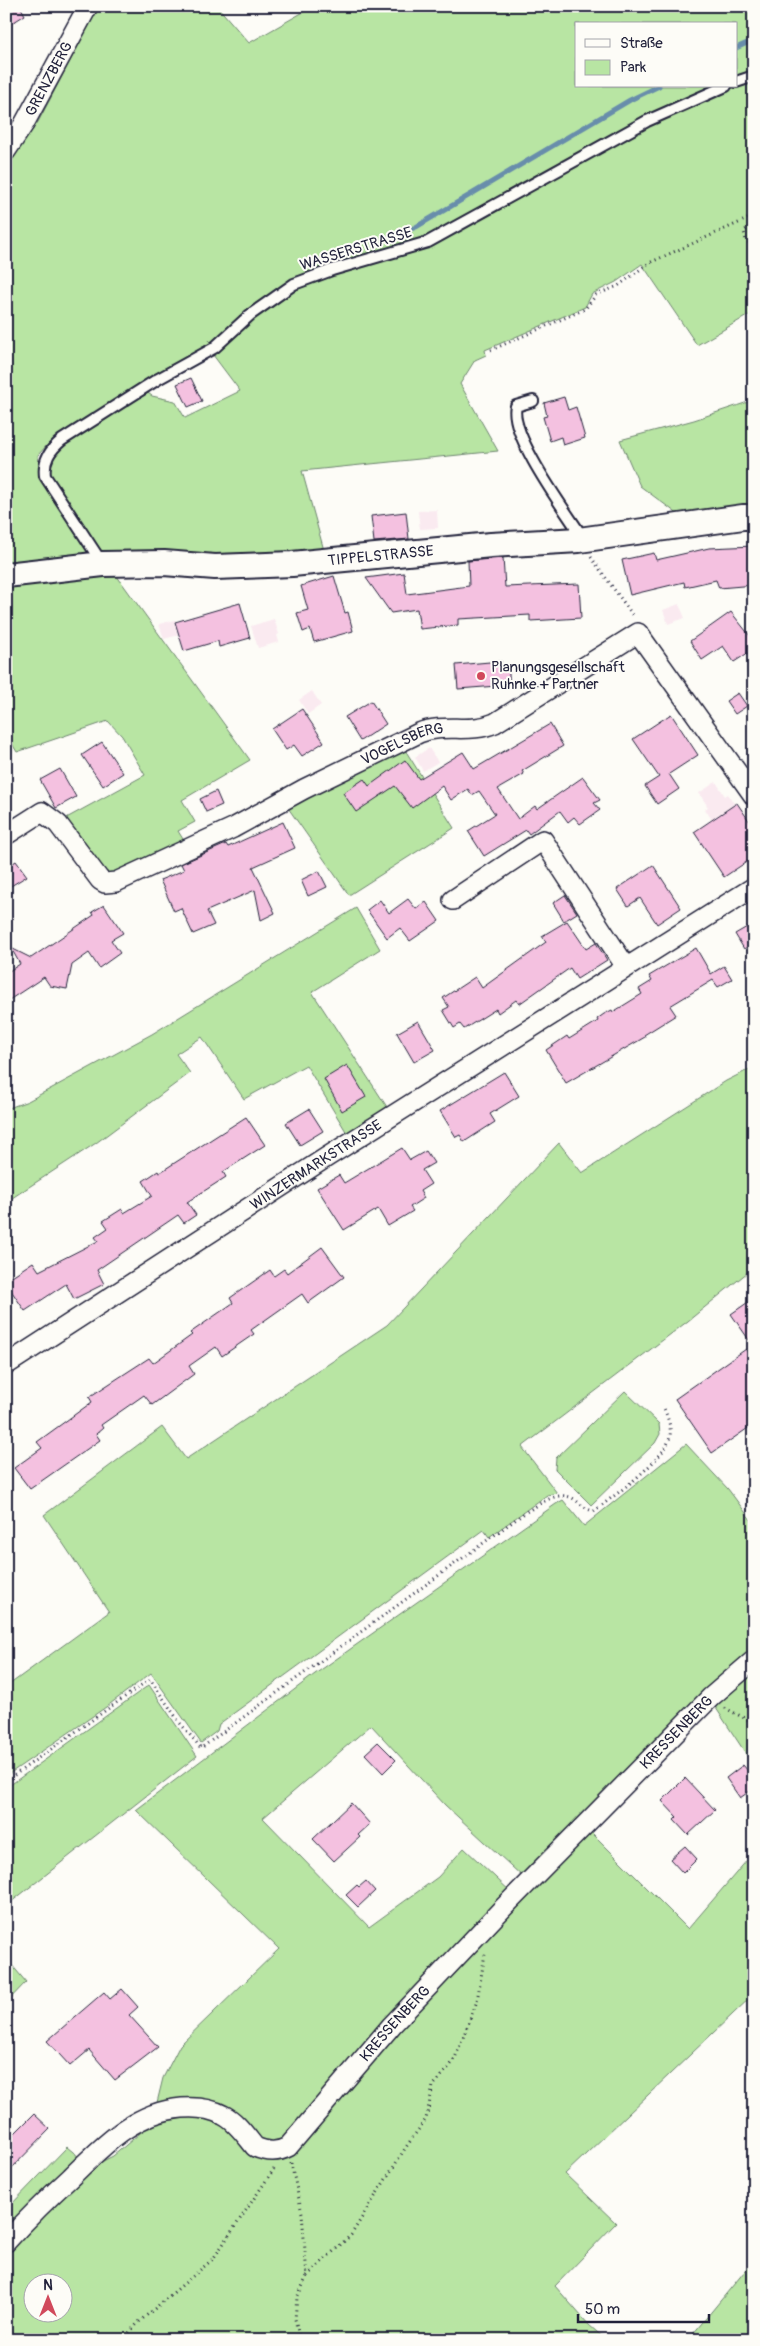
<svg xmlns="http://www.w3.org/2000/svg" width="760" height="2346" viewBox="0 0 760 2346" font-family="Pangolin,sans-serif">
<rect width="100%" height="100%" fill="#fdfcf7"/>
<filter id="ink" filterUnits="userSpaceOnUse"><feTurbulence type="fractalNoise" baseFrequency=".02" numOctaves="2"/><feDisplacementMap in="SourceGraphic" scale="10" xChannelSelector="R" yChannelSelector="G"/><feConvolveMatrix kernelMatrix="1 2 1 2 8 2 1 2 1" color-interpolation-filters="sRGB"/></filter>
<g filter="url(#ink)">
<path fill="#faeaf0" d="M 437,510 L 438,528 L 420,529 L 418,511 Z
M 679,604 L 685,618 L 668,624 L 663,610 Z
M 274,619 L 279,634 L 277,635 L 279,642 L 258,648 L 251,626 Z
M 175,620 L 179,635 L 164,639 L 159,624 Z
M 312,691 L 321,705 L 308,714 L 299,700 Z
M 429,748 L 438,762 L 423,771 L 415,757 Z
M 716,782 L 725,796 L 728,794 L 735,805 L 712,820 L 705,809 L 708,807 L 699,793 Z"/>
<path fill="#b8e5a3" stroke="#6d846f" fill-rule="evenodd" d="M 99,6 L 217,6 L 249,43 L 314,6 L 754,6 L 754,69 L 736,77 L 736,24 L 576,24 L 576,86 L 718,86 L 425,240 L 277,290 L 213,344 L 209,340 L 212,345 L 49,443 L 38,455 C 39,490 75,529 94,557 L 6,568 L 6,167 L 38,122 Z
M 754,80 L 754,312 L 697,345 L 642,264 L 616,282 L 592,294 L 585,307 L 485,350 L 486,355 L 475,360 L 460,384 L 498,451 L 302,471 L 325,554 L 279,558 L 108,556 L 101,550 L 51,481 C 48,473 46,467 51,459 C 61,439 127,406 148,393 L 152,396 L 175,401 L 185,418 L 240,391 L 213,355 L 227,344 L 254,316 L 282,295 L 342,272 L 429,245 L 597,151 L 700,100 Z
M 754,400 L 754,512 L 683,518 L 640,486 L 620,440 L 694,420 Z
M 114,572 L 250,760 L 182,800 L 195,822 L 178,831 L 186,844 L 141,866 L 107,875 L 61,821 L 145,775 L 122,736 L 108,721 L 17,752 L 6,734 L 6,587 Z
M 402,745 L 454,828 L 349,895 L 286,805 Z
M 356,908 L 380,949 L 312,992 L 389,1110 L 347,1133 L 306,1065 L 244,1099 L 202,1037 L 176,1054 L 190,1073 L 96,1143 L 6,1202 L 6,1109 L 28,1101 L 152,1034 Z
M 754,1067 L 754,1267 L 688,1321 L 522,1447 L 557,1493 L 547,1495 L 489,1537 L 484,1530 L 219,1724 L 217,1731 L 201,1743 L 151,1673 L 106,1707 L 6,1776 L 6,1687 L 109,1612 L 44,1515 L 162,1427 L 186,1459 L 387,1325 L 559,1143 L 582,1173 L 726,1081 Z
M 625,1391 L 659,1424 L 660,1434 L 655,1443 L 591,1505 L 555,1469 L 556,1458 Z
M 686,1444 L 728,1489 L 754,1524 L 754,1655 L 670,1724 L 524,1878 L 445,1805 L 371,1725 L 263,1818 L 369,1927 L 438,1877 L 464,1848 L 512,1893 L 397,2027 L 587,1828 L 688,1929 L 754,1852 L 754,1994 L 565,2174 L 616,2223 L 555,2286 L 589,2325 L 606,2340 L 6,2340 L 6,2210 L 67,2147 L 91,2167 L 113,2156 L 152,2123 L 163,2078 L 180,2045 L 279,1949 L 136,1810 L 315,1674 L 556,1504 L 563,1500 L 584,1526 ZM 32,2284 L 62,2284 L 62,2314 L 32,2314 Z
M 754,1666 L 754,1766 L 712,1702 Z
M 149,1685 L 197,1756 L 6,1906 L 6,1788 Z
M 6,1958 L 26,1982 L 6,2003 Z
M 754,2260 L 754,2340 L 688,2340 Z"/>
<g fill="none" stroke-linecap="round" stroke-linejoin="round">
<path stroke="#678dab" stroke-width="5" d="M 736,48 L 754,40
M 394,236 L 416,227 L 630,100 L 659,86"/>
</g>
<path fill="#f4c1e0" stroke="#22223b" d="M 6,6 L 20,6 L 25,15 L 6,27 Z
M 191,378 L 202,401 L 188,407 L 177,384 Z
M 564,397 L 568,410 L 576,407 L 585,438 L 563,445 L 561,437 L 550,441 L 543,417 L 547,416 L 544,403 Z
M 406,512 L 409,539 L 374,542 L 371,516 Z
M 754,546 L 754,585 L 719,588 L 716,580 L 685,587 L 684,582 L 630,595 L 622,560 L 654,553 L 656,560 L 709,548 Z
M 503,558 L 505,587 L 579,584 L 581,618 L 530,621 L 530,615 L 458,619 L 458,625 L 420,629 L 417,609 L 391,613 L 366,578 L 404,573 L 407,594 L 469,586 L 468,561 Z
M 334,576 L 345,613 L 348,612 L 353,631 L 314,642 L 310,629 L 303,632 L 297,613 L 308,610 L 301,586 Z
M 240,603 L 250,638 L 219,647 L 218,641 L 184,651 L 175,622 Z
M 731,612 L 754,641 L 754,649 L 734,662 L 723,646 L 702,660 L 690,641 Z
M 501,661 L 502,666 L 508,665 L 510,685 L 458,689 L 456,665 Z
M 738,693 L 747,706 L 735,714 L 726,701 Z
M 371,701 L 386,724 L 360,741 L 345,717 Z
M 302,709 L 324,742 L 302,756 L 294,745 L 286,750 L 272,729 Z
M 671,714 L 698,755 L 669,774 L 679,789 L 657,804 L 645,786 L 659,777 L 633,739 Z
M 550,724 L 563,746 L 522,771 L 524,774 L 498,789 L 518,819 L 535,806 L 537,809 L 583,777 L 600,800 L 594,803 L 600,810 L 580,824 L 574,817 L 568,822 L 560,811 L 529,834 L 526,830 L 484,856 L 468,831 L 495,814 L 479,791 L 472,795 L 468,789 L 451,800 L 442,786 L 412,808 L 395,786 L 356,812 L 343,793 L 364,779 L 369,786 L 405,760 L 419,779 L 463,752 L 474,769 Z
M 102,742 L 123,773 L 103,786 L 82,755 Z
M 60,769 L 76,797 L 56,808 L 40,780 Z
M 216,791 L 222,805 L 206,812 L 200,799 Z
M 737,803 L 754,828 L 754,857 L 724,877 L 694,832 Z
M 283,822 L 295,848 L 253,867 L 275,913 L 261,920 L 255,890 L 207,911 L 214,925 L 193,934 L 181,908 L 174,911 L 160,880 L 184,870 L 181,864 L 226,844 L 228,847 Z
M 16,861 L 27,876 L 6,889 L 6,868 Z
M 653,865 L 681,908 L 657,924 L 640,898 L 628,906 L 617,889 Z
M 319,871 L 327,887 L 308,896 L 301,880 Z
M 565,895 L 577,913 L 564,921 L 553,903 Z
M 408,899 L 416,909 L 426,902 L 439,921 L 410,941 L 400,928 L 387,938 L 367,910 L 380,900 L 389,913 Z
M 104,905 L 123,933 L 111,940 L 120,953 L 99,968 L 89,953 L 72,965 L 67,989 L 50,986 L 44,977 L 6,1002 L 6,973 L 20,964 L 11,948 L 31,958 L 94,915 L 92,912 Z
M 567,921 L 586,949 L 596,943 L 607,960 L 577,979 L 570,968 L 519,1004 L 516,1000 L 498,1013 L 496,1009 L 464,1029 L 460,1024 L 454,1028 L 443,1010 L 449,1007 L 443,998 L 475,977 L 482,988 L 546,942 L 542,936 Z
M 754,923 L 754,943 L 744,949 L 735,934 Z
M 696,948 L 711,974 L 724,966 L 732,979 L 718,987 L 713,980 L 670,1006 L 676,1015 L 644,1035 L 645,1037 L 566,1083 L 546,1050 L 567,1036 L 569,1039 L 598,1021 L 597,1019 L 604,1014 L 612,1010 L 613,1012 L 642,994 L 639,989 L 652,981 L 649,976 Z
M 418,1021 L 435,1050 L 414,1062 L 397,1033 Z
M 347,1065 L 366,1097 L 342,1111 L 324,1079 Z
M 504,1072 L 519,1096 L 490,1114 L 495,1122 L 464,1142 L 460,1135 L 456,1137 L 440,1111 Z
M 309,1109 L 323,1131 L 300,1145 L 286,1123 Z
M 246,1117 L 265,1145 L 223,1172 L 226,1177 L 187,1202 L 196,1215 L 184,1223 L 178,1215 L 97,1270 L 104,1284 L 74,1299 L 66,1284 L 25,1311 L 6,1283 L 6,1280 L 33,1262 L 39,1271 L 98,1241 L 95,1237 L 108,1228 L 103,1221 L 122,1209 L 124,1213 L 152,1196 L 143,1181 L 158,1171 L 159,1173 Z
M 402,1148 L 410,1160 L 426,1151 L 434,1163 L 422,1170 L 431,1184 L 420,1191 L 424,1198 L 410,1207 L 413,1211 L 388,1226 L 378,1209 L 344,1230 L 317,1188 L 339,1175 L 344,1183 Z
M 322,1247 L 344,1277 L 308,1303 L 302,1294 L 251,1330 L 254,1334 L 222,1356 L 216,1347 L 189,1366 L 194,1374 L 152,1405 L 144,1395 L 101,1425 L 103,1428 L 96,1434 L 100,1440 L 30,1489 L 14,1468 L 42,1448 L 37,1442 L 92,1402 L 89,1397 L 149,1358 L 153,1363 L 192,1335 L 190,1333 L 233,1303 L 230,1298 L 270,1270 L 274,1276 L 284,1269 L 287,1273 Z
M 754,1298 L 754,1347 L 731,1314 Z
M 746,1349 L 754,1359 L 754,1424 L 712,1453 L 675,1399 Z
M 378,1742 L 396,1760 L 383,1773 L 365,1754 Z
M 743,1765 L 754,1778 L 754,1788 L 740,1798 L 726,1778 Z
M 685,1778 L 715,1810 L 688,1835 L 674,1820 L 677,1817 L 662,1801 Z
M 351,1803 L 370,1824 L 358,1835 L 360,1837 L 334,1861 L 313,1839 Z
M 685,1846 L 697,1859 L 683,1873 L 670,1859 Z
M 366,1881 L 375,1891 L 358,1907 L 346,1895 L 357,1885 L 359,1887 Z
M 122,1989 L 138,2007 L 129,2015 L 158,2047 L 115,2080 L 89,2050 L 70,2066 L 47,2041 L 104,1992 L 110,1999 Z
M 34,2114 L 50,2129 L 6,2174 L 6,2142 Z"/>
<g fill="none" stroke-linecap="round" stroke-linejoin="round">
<g stroke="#22223b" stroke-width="14">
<path id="service" d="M 736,82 L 754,76
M 533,401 L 516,406 C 508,434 567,513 583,538
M 102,563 L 45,476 C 43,460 50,450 62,440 L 158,379 L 214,348 L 250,315 L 294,284 L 332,270 L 428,242 L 647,121 L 726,86"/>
</g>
<g stroke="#22223b" stroke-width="22">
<g id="minor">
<path id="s1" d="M 6,151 L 24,124 L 88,6"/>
<path id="s2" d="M 6,835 L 42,812 L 58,824 L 100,880 L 105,883 L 116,882 L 233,828 L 304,789 L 419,733 C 444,723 470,734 495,723 L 638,633 L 754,796"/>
<path d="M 453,900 L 543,840 L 626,967"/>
<path id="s3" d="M 6,1365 L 327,1157 L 754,887"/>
<path id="s4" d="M 6,2242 C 27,2219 48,2198 71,2177 C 103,2146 134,2112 182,2108 C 195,2107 210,2108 223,2115 C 236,2121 246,2136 255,2147 C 267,2152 277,2153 288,2147 L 392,2025 L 504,1907 L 711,1697 L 754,1660"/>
</g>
</g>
<g stroke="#22223b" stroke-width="28">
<g id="tertiary">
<path id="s5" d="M 6,575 L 103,564 L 164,563 L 215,567 L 292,564 L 491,545 L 579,540 L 743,517 L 754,517"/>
</g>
</g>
<path stroke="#22223b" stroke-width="3" stroke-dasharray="1 4" stroke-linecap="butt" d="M 754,223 L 744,231 L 746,241 L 754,245
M 491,350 L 585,309 L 596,295 L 618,286 L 649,263 L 754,216
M 591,557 L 634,617
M 725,1708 L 754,1723
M 6,1781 L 150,1679 L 180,1723 L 201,1748 L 526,1512 C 539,1505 558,1489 574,1499 C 582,1505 585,1509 594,1511 C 613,1497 662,1461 669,1440 C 673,1429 667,1416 663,1406
M 291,2163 L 302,2213 L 307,2276 L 297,2298 L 295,2319 L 299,2336 L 297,2340
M 307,2276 L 351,2235 L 406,2147 L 426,2119 L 433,2086 L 454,2061 L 477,2001 L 485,1954
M 122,2340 L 140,2321 L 213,2259 L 274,2169"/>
<use href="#service" stroke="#fdfcf7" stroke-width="10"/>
<use href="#minor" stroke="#fdfcf7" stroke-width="19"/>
<use href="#tertiary" stroke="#fdfcf7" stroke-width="24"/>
</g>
</g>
<circle fill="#d1495b" stroke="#fdfcf7" stroke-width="2" cx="481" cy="676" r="5"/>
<g text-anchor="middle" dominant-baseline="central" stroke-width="4" stroke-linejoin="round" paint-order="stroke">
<g font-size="15" fill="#22223b" stroke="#fdfcf7">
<text stroke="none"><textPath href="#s1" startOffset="84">GRENZBERG</textPath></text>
<text transform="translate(356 249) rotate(-17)">WASSERSTRASSE</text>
<text stroke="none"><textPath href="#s5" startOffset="376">TIPPELSTRASSE</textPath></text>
<text stroke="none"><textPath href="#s2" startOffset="468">VOGELSBERG</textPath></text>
<text stroke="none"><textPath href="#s3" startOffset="369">WINZERMARKSTRASSE</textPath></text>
<text stroke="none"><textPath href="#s4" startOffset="916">KRESSENBERG</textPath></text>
<text stroke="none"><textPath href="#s4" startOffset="511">KRESSENBERG</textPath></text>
</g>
<g font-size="15" fill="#22223b" stroke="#fdfcf7" text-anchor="start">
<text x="491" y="667">Planungsgesellschaft<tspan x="491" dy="17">Ruhnke + Partner</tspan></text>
</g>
</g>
<rect width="760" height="2346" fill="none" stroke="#fdfcf7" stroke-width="25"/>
<rect x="12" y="12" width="735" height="2321" fill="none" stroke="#22223b" stroke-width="2" filter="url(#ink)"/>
<rect x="575" y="22" width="162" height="65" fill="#fdfcf7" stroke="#a5a5ac"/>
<rect x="585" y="39" width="25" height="8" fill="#fdfcf7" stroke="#a5a5ac"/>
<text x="620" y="48" font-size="15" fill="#22223b">Straße</text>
<rect x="585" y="60" width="25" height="15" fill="#b8e5a3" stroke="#a5a5ac"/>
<text x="620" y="72" font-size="15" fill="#22223b">Park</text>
<g transform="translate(48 2298)"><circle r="24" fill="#fdfcf7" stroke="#a5a5ac"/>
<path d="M0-4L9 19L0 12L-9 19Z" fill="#d1495b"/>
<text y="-8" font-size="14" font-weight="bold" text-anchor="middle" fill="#22223b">N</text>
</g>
<path d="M578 2314v8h131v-8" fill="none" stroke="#22223b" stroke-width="2.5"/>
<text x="585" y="2314" font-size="15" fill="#22223b" stroke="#fdfcf7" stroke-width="4" paint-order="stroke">50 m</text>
</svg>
